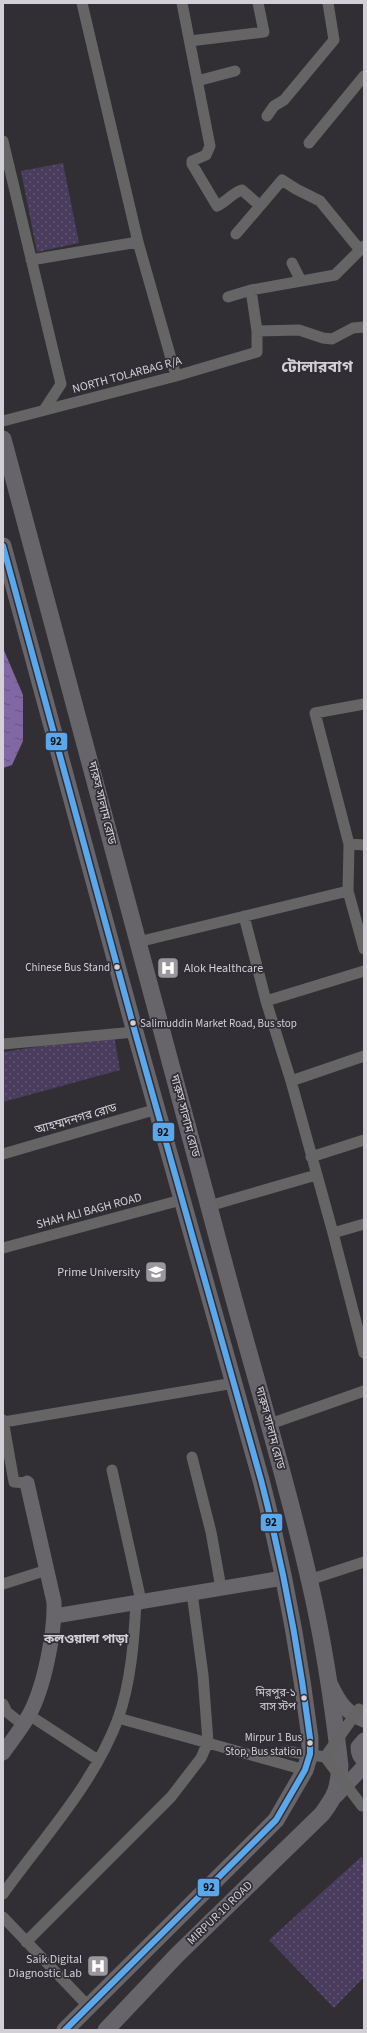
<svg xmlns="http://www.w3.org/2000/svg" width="367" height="2033" viewBox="0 0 367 2033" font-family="'Source Sans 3','Noto Sans Bengali',sans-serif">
<defs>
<pattern id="grass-dots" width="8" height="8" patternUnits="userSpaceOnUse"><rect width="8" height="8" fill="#4a3c5d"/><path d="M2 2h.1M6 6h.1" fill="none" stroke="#635774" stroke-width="1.8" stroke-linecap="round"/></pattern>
<pattern id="water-ripples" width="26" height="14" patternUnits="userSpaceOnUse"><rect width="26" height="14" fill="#8167a3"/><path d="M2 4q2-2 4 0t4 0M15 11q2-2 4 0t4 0" fill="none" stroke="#67577b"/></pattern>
</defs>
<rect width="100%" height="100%" fill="#312f33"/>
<path fill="url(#grass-dots)" d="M 63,163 L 79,243 L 37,252 L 21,171 Z
M 114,1035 L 120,1070 L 3,1102 L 3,1052 Z
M 361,1857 L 364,1861 L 364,1977 L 334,2008 L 269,1940 Z"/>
<path fill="url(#water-ripples)" d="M 3,648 L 23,695 L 23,741 L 12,765 L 3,768 Z"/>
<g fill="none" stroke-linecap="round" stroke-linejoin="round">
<path stroke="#656566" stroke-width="11" d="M 82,3 L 138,242 L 176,376
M 182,3 L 210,146 L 206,155 L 192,161 L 192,164 L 217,206 C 226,202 232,193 242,190 L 260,206 L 282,180 L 296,189 L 320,201 L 360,250
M 190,41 L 264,32 L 258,3
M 197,81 L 235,71
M 267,116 L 274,106 L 284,100 L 334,40 L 328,3
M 3,141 L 61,384 L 44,410
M 309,143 L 364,76
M 236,234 L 260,206
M 31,260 L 138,242
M 292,263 L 301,281
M 228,297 L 251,290 L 335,275 L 364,246
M 257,331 L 299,330 L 323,338 L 332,339 L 353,328 L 364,327
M 3,421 L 176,376 L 257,352 L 257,331 L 251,290
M 364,704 L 315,713 L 349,844 L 348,891 L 364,949
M 349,844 L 364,845
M 244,916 L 266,1001 L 291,1081 L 333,1233 L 364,1353
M 138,942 L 348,891
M 266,1001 L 364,971
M 3,1044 L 135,1032
M 291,1081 L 364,1056
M 3,1154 L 157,1109
M 311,1157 L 364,1140
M 209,1206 L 316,1175
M 333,1233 L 364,1224
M 3,1248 L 181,1200
M 3,1420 L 14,1482 L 27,1483
M 4,1422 L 234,1383
M 270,1424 L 364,1391
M 192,1457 L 211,1532 L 221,1588
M 112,1470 L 141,1601
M 309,1580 L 364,1562
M 3,1584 L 47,1570
M 3,1704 L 7,1712 L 23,1725
M 29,1715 L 98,1760
M 118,1718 L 305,1770
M 3,1894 C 44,1837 93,1785 118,1719 C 131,1682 134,1641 136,1602
M 3,1917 L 89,2007
M 26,1942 L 171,1797 L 201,1758 L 208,1742 L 203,1675 L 192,1593"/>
<path stroke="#68666a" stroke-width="15" d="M 55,1616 L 283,1578
M 331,1685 C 339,1702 346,1713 364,1720
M 364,1740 L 358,1747 C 358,1753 359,1757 364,1760
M 3,1753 C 12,1740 22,1728 29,1715 C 44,1688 55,1633 54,1602 L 27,1483
M 336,1796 L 364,1766"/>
<path stroke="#676569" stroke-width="17" d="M 3,439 C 78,716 152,993 226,1270 C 254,1374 286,1477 310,1583 C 324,1643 333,1705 340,1766 C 338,1790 336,1795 322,1814 L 177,1955 L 106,2030
M 3,546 L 135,1032 L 261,1480 C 283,1565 299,1651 310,1738 L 310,1754 L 305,1770 L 276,1820 L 65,2030"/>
<path stroke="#656566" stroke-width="11" d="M 286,1751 L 325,1757 L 362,1806
M 325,1757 L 359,1709"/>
<g stroke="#302d35" stroke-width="9">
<path id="bus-1" d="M 3,546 L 135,1032 L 261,1480 C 283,1565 299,1651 310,1738 L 310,1754 L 305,1770 L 276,1820 L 65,2030"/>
</g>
<use href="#bus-1" stroke="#5aa8eb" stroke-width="6"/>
</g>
<defs>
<g id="hospital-square" transform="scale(1.15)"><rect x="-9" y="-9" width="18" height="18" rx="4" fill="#9a989d" stroke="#302d35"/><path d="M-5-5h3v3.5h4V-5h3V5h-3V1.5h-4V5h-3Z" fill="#fff"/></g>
<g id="university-square" transform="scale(1.15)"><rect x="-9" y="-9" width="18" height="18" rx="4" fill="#9a989d" stroke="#302d35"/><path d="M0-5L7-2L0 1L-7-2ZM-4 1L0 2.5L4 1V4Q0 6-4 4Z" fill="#fff"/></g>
</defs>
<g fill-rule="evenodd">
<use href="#hospital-square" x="168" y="968"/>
<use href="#university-square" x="156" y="1272"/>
<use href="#hospital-square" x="98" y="1966"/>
</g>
<g fill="#d2d0d6" stroke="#302d35" stroke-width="1.5">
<circle cx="117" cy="967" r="3.5"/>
<circle cx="133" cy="1023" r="3.5"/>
<circle cx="304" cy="1698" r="3.5"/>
<circle cx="310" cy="1743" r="3.5"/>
</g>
<g text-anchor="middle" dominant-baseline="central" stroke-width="3.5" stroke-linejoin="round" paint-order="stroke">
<g font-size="11" fill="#d2d0d6" stroke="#302d35" text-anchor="end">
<text x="110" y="967">Chinese Bus Stand</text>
<text x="140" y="1023" text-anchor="start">Salimuddin Market Road, Bus stop</text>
<text x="296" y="1692">মিরপুর-১<tspan x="296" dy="14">বাস স্টপ</tspan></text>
<text x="302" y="1737">Mirpur 1 Bus<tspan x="302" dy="14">Stop, Bus station</tspan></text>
</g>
<g font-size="12" fill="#d2d0d6" stroke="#302d35">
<text transform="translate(127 375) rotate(-15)">NORTH TOLARBAG R/A</text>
<text transform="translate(102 803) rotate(76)">দারুস সালাম রোড</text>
<text transform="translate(185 1116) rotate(75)">দারুস সালাম রোড</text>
<text transform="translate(76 1119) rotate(-16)">আহম্মদনগর রোড</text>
<text transform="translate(89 1211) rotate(-15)">SHAH ALI BAGH ROAD</text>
<text transform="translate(270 1428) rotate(75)">দারুস সালাম রোড</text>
<text transform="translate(220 1913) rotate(-44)">MIRPUR 10 ROAD</text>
</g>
<g font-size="12" fill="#d2d0d6" stroke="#302d35" text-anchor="end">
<text x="184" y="968" text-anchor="start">Alok Healthcare</text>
<text x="140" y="1272">Prime University</text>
<text x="82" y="1959">Saik Digital<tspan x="82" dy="14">Diagnostic Lab</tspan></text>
</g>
<g font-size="13" font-weight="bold" fill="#d2d0d6" stroke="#302d35">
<text x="86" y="1639">কলওয়ালা পাড়া</text>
</g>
<g font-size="16" font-weight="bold" fill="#d2d0d6" stroke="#302d35">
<text x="317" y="367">টোলারবাগ</text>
</g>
</g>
<g stroke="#302d35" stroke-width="1.5">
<rect x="45" y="732" width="23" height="19" rx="4" fill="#5aa8eb"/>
<rect x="152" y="1122" width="23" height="20" rx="4" fill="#5aa8eb"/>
<rect x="260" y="1513" width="23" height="19" rx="4" fill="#5aa8eb"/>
<rect x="197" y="1878" width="23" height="19" rx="4" fill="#5aa8eb"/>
</g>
<g font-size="11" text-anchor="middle" font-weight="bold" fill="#111">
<text x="56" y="745">92</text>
<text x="163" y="1136">92</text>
<text x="271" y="1526">92</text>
<text x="209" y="1891">92</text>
</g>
<rect width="367" height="2033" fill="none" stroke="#d2d0d6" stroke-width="8"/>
</svg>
